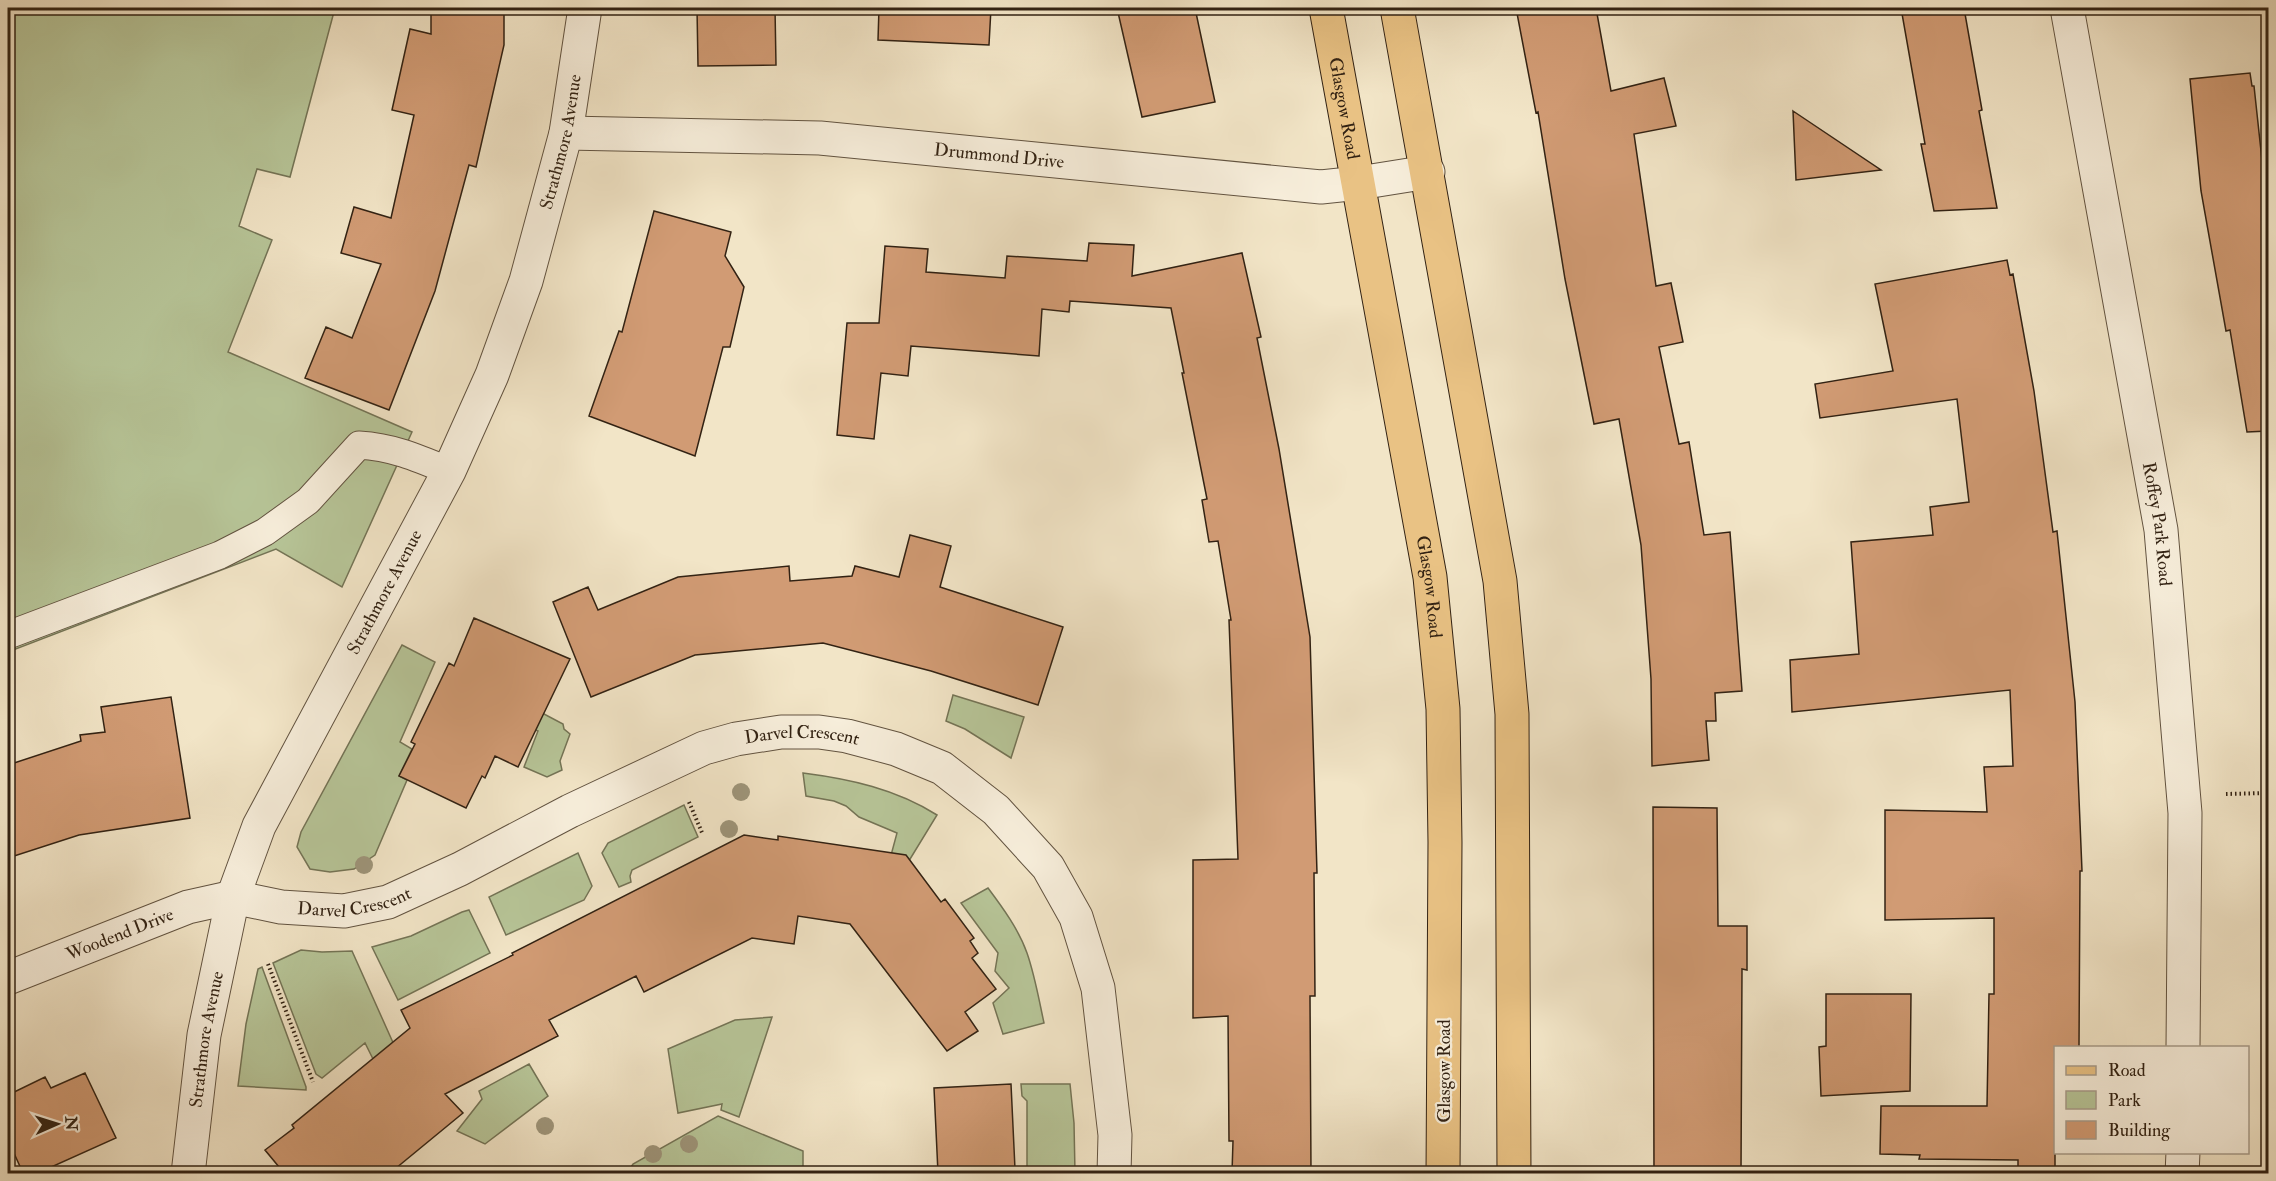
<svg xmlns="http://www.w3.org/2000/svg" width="2276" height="1181" viewBox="0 0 2276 1181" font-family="'IM FELL Double Pica',serif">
<rect width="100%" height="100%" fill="#f2e5c7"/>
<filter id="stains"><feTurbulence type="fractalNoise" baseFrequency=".00333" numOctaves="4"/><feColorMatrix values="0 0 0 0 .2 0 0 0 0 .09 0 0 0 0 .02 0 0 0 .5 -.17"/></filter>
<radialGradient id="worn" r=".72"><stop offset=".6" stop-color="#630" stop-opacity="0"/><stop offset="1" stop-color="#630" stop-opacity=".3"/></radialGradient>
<path fill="#b7c598" stroke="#747456" stroke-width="1.5" d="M 8,8 L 335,8 L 290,177 L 257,169 L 239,226 L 272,240 L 228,352 L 412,432 L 342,587 L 276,549 L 8,652 Z
M 402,645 L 435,662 L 400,742 L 412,749 L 399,776 L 407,780 L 375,855 L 354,869 L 330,872 L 310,869 L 297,847 L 301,832 Z
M 953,695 L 1024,717 L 1011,758 L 965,729 L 946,721 Z
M 527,705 L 563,724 L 564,729 L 570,734 L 560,761 L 562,770 L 547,777 L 524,767 L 538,731 L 518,723 Z
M 803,773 C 850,779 896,789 937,815 L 907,864 L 890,859 L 897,833 L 859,817 L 846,806 L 834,801 L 806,796 Z
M 684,805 L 698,837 L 632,870 L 630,876 L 631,882 L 619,887 L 602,853 L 608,843 Z
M 578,853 L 592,886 L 584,900 L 506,935 L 489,897 Z
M 988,888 C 1003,908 1019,930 1027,953 C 1035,976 1039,1000 1044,1023 L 1003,1034 L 993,1003 L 1009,988 L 995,971 L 998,953 L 961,903 Z
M 469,910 L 490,953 L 398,1000 L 372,947 L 411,936 L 462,912 Z
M 301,950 L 322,952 L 352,951 L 412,1085 L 377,1067 L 365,1043 L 322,1078 L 316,1074 L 273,963 Z
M 262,967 L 306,1087 L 306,1090 L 238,1086 L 246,1024 L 258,969 Z
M 772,1017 L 739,1117 L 721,1110 L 722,1104 L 678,1113 L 668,1049 L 735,1020 Z
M 529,1064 L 548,1096 L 485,1144 L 457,1131 L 482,1099 L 479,1091 Z
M 1021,1084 L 1070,1084 L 1074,1123 L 1075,1173 L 1027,1173 L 1027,1101 L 1022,1096 Z
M 718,1116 L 803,1151 L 803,1173 L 627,1173 L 633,1164 Z"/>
<path fill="#d19b74" stroke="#322213" stroke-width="1.5" d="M 431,8 L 504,8 L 504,45 L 476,167 L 469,165 L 435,291 L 389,410 L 305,378 L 326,327 L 352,338 L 381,264 L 341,253 L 354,207 L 391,218 L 414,115 L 392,110 L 410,29 L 431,34 Z
M 697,8 L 775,8 L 776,65 L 698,66 Z
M 879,8 L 991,8 L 989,45 L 878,40 Z
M 1117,8 L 1195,8 L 1215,102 L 1142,117 Z
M 1516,8 L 1596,8 L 1611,91 L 1664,78 L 1676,126 L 1634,134 L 1656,286 L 1671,283 L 1683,342 L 1659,347 L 1679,444 L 1689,442 L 1704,535 L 1730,532 L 1742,691 L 1715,693 L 1716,721 L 1706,721 L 1709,760 L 1652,766 L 1651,679 L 1641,545 L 1619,419 L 1594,424 L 1565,279 L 1538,112 L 1536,113 Z
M 1901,8 L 1964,8 L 1982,110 L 1979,111 L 1997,208 L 1934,211 L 1921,144 L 1925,144 Z
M 2250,73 L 2252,86 L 2254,86 L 2268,216 L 2268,431 L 2247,432 L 2230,330 L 2226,331 L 2201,191 L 2190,79 Z
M 1793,111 L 1881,170 L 1796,180 Z
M 654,211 L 731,232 L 725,256 L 744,287 L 730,347 L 723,347 L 695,456 L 589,416 L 619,331 L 622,332 Z
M 1089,243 L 1134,245 L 1132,276 L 1242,253 L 1261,337 L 1257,338 L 1279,449 L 1310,637 L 1317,873 L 1314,873 L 1315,996 L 1310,996 L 1311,1173 L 1232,1173 L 1233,1141 L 1229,1141 L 1228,1016 L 1193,1018 L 1193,860 L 1238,859 L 1229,620 L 1231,620 L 1218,541 L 1209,542 L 1202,500 L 1207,499 L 1182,373 L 1184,373 L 1171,308 L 1070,301 L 1069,312 L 1042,309 L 1039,356 L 911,346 L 908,376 L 881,373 L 874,439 L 837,435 L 847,323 L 879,323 L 885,246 L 928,249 L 926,272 L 1005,278 L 1007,256 L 1087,261 Z
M 2007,260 L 2010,275 L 2013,274 L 2034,391 L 2053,532 L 2057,531 L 2075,702 L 2082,871 L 2080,871 L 2079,1047 L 2055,1047 L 2055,1173 L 2018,1173 L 2018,1160 L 1919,1159 L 1920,1155 L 1880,1154 L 1881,1106 L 1987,1106 L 1989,994 L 1994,994 L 1994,918 L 1885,920 L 1885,810 L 1987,812 L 1984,767 L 2013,766 L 2010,690 L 1792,712 L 1790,660 L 1859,654 L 1851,542 L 1933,535 L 1930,507 L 1969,502 L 1957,399 L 1820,418 L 1815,384 L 1893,371 L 1875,284 Z
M 910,535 L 951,546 L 940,587 L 1063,627 L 1038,705 L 931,671 L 823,643 L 695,655 L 591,697 L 553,602 L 588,587 L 598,610 L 678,577 L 789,566 L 790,581 L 852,576 L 855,566 L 899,577 Z
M 474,618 L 570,659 L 518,767 L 495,756 L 485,778 L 482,776 L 466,808 L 399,776 L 415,744 L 411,742 L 449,663 L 454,666 Z
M 171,697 L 190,818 L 79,835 L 8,858 L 8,765 L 81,741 L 80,735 L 105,732 L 101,707 Z
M 1653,807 L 1717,808 L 1718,926 L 1747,926 L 1747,970 L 1742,969 L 1741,1173 L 1654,1173 Z
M 744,835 L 778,840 L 778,836 L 906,855 L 941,902 L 945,899 L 974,938 L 970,941 L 978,953 L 972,958 L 996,989 L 965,1012 L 978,1031 L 947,1051 L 850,924 L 798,916 L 794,944 L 752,938 L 644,992 L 636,976 L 549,1020 L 558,1036 L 445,1094 L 463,1113 L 390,1173 L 284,1173 L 265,1150 L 294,1128 L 292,1125 L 410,1028 L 401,1010 L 513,955 L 512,953 Z
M 1826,994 L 1911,994 L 1910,1091 L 1821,1096 L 1819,1047 L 1826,1046 Z
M 85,1073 L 116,1138 L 38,1173 L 23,1173 L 8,1140 L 8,1095 L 45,1077 L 51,1088 Z
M 1011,1084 L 1015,1169 L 938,1173 L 934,1088 Z"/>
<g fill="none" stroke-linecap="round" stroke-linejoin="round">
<g stroke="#625340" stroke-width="29">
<path id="lane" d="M 8,635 L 220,555 L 265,532 L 308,501 L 359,445 C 393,447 418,458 449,471"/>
</g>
<g stroke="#625340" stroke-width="35">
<g id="street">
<path id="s1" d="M 2067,8 L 2161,530 L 2185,813 L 2183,1048"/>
<path id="s2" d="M 566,133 L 820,138 L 1321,187 L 1359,183 L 1428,172"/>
<path id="s3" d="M 8,978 L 188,907 L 233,897 L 281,907 L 344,911 L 388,902 L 460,869 L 570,811 L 704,748 L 736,739 L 781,732 L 819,732 L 847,736 L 896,749 L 942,768 L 996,810 L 1048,867 L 1076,917 L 1098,988 L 1115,1135 L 1114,1174"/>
<path id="s4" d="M 188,1174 L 204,1035 L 233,897 L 259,826 L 449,471 L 492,375 L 526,281 L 566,133 L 585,8"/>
<path d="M 2182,1174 L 2183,1152"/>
</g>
</g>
<g stroke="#322213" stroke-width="35">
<g id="primary">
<path id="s5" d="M 1326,8 L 1430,577 L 1443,709 L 1445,842 L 1443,1174"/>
<path d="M 1397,8 L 1500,581 L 1512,714 L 1514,1174"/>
</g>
</g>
<path stroke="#322213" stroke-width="4" stroke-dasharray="1.5 3" stroke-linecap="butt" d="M 2226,794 L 2268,793
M 689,802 L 703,835
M 268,964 L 313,1082"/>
<use href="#lane" stroke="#f7eedb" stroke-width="27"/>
<use href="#street" stroke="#f7eedb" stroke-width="33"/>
<use href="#primary" stroke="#e9c284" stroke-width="33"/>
</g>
<g fill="#9e957a">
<circle cx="741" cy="792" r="9"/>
<circle cx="729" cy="829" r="9"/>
<circle cx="364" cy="865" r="9"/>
<circle cx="545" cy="1126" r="9"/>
<circle cx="689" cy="1144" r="9"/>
<circle cx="653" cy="1154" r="9"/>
</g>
<g text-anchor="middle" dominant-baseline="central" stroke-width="4.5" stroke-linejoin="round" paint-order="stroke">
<g font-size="18" fill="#322213" stroke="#f7eedb">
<text stroke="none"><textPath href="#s5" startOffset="102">Glasgow Road</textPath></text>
<text stroke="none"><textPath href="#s4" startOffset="1108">Strathmore Avenue</textPath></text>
<text stroke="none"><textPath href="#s2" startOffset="434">Drummond Drive</textPath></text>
<text stroke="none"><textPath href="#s1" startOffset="524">Roffey Park Road</textPath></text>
<text stroke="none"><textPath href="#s5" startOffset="588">Glasgow Road</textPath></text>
<text stroke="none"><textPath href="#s4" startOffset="622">Strathmore Avenue</textPath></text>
<text stroke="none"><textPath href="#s3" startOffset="848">Darvel Crescent</textPath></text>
<text stroke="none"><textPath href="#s3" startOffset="363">Darvel Crescent</textPath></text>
<text stroke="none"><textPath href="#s3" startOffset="120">Woodend Drive</textPath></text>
<text stroke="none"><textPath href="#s4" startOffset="136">Strathmore Avenue</textPath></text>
<text transform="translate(1444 1071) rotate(-90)">Glasgow Road</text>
</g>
</g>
<rect width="2276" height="1181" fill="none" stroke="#f2e5c7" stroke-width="30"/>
<rect x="9" y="9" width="2258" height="1163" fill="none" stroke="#322213" stroke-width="3"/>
<rect x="15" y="15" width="2246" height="1151" fill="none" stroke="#322213" stroke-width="1.5"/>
<rect x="2054" y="1046" width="195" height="108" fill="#f7eedb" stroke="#a89c8b" stroke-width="1.5"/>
<rect x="2066" y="1066" width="30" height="9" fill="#e9c284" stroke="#a89c8b" stroke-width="1.5"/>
<text x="2108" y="1076" font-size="18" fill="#322213">Road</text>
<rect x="2066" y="1091" width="30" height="18" fill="#b7c598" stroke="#a89c8b" stroke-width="1.5"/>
<text x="2108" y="1106" font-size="18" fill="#322213">Park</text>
<rect x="2066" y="1121" width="30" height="18" fill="#d19b74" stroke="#a89c8b" stroke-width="1.5"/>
<text x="2108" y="1136" font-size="18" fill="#322213">Building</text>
<g transform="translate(57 1124) rotate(87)" stroke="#f7eedb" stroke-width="4.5" paint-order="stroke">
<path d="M0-4.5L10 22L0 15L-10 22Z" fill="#322213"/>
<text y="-9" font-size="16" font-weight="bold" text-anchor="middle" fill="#322213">N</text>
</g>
<rect width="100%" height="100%" filter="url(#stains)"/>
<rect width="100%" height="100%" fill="url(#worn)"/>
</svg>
